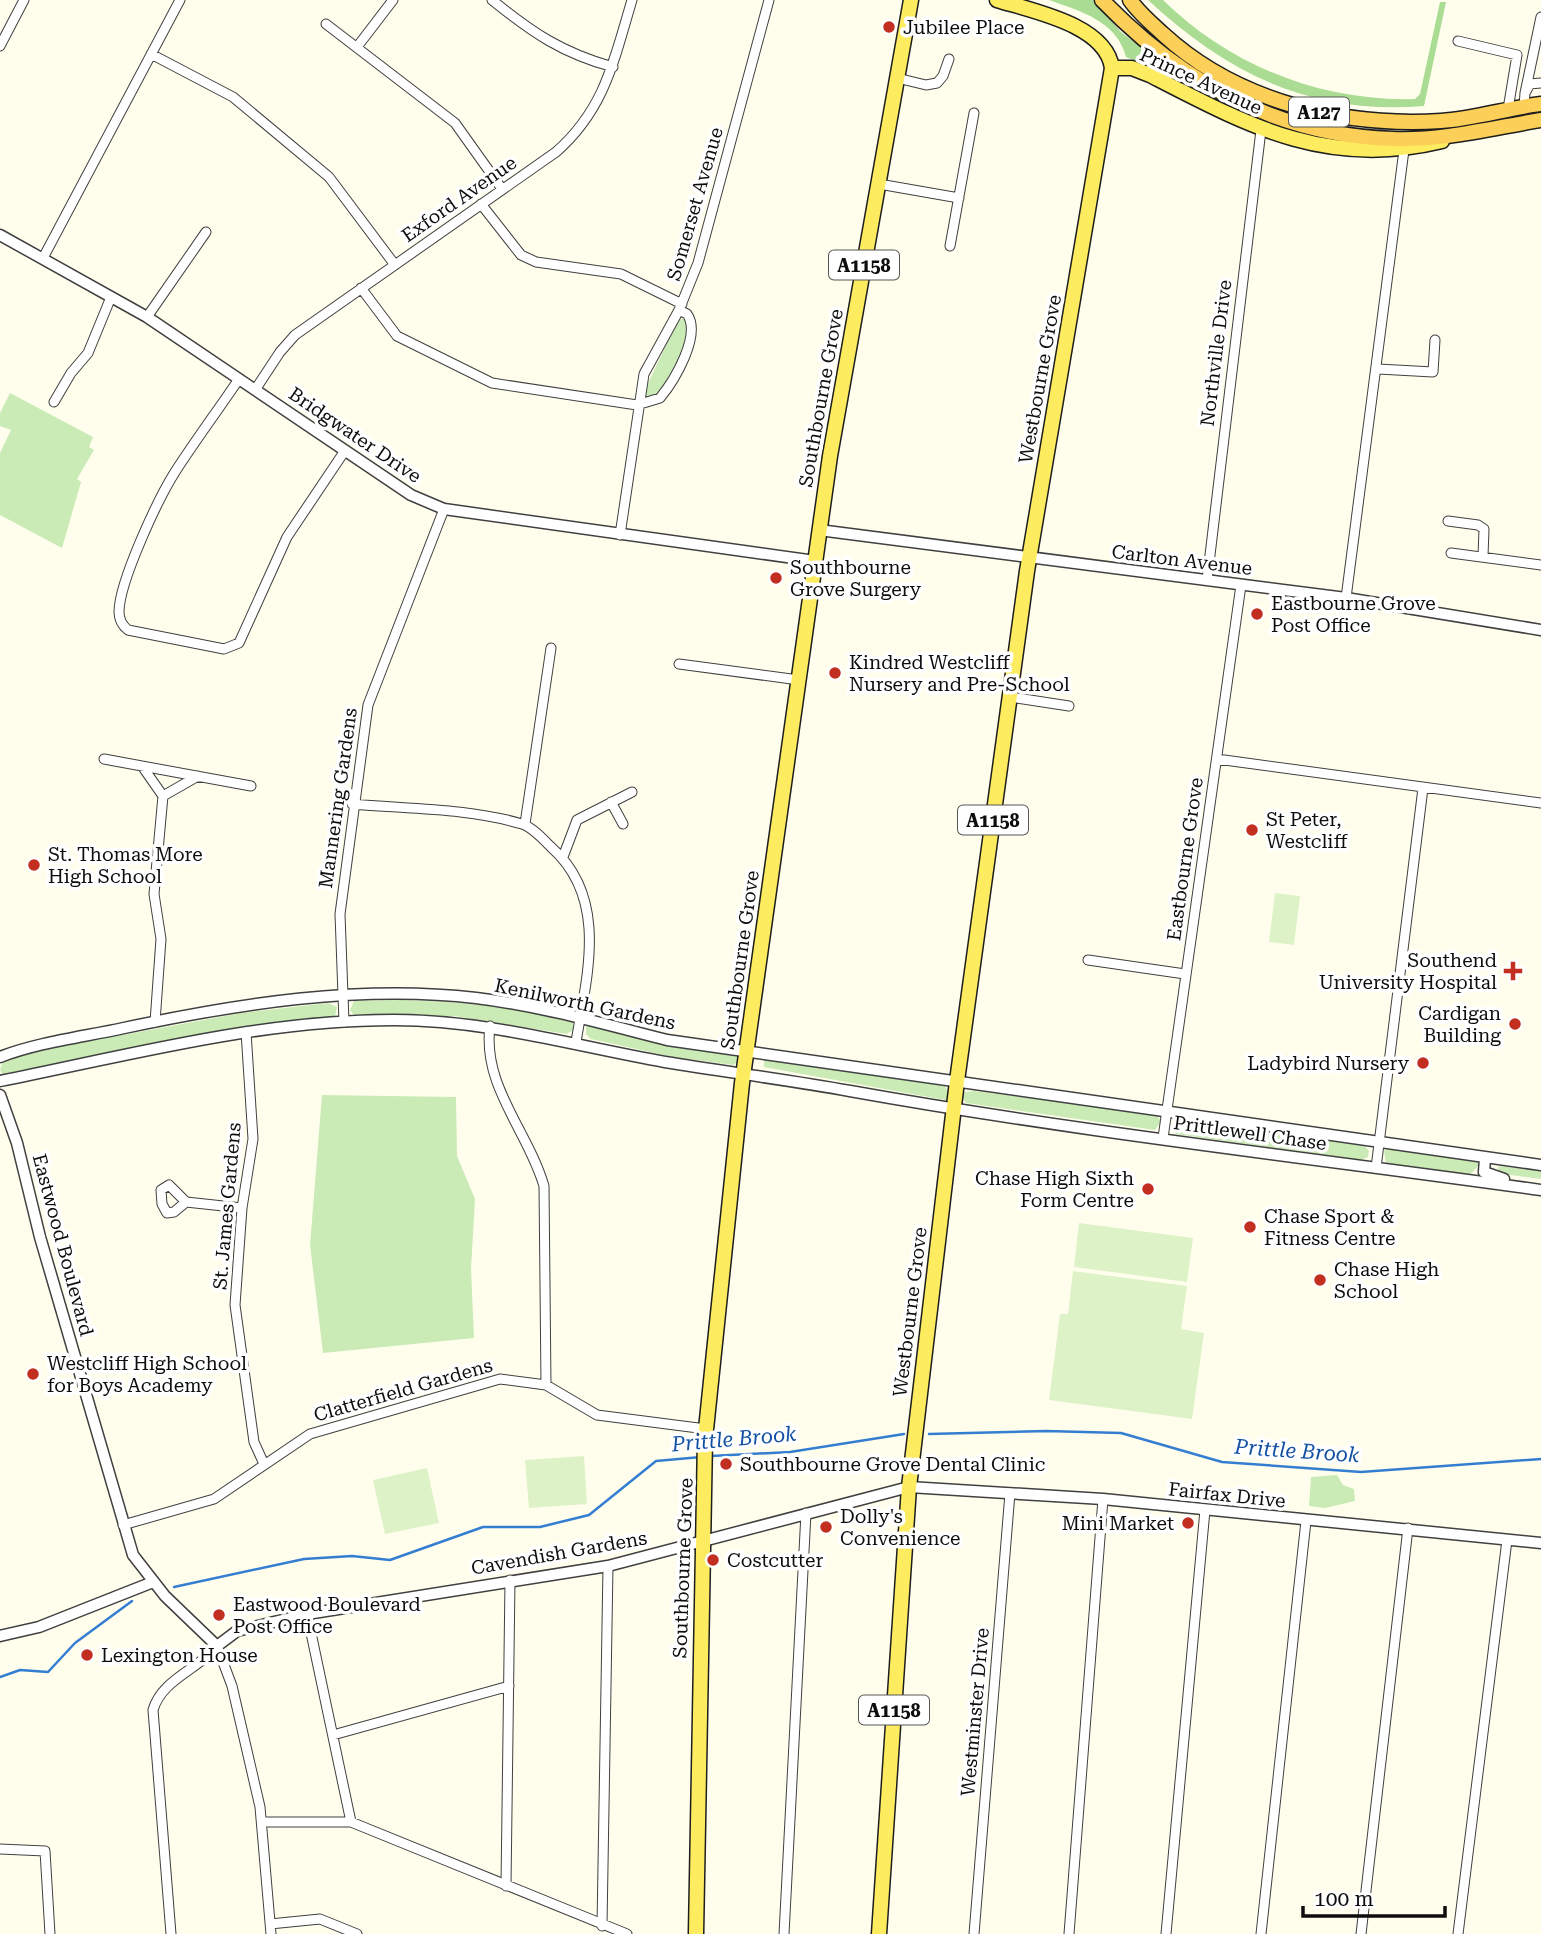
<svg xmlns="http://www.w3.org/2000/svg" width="1541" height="1934" viewBox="0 0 1541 1934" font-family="'Roboto Serif',serif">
<rect width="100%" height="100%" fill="#fffeed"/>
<path fill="#caebb6" d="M 685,318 C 698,343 669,380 654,399 L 645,400 L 642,396 L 678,320 Z
M 10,393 L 93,437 L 89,447 L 94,450 L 77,479 L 81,482 L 62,548 L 0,515 L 0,453 L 11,430 L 0,426 L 0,413 Z
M 401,1000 C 459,1001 515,1008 572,1019 L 574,1030 L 566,1034 L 455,1016 L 355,1016 L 350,1010 L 354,1001 Z
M 328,1003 L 337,1007 L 335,1016 L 330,1018 L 166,1040 L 16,1075 L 4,1076 L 0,1070 L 3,1060 L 26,1053 L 241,1013 Z
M 591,1025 L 738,1054 L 741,1057 L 734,1065 L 673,1057 L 591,1039 L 586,1034 L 586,1027 Z
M 764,1057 L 945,1086 L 950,1097 L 945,1100 L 764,1067 Z
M 975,1091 L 1156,1114 L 1161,1121 L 1155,1130 L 966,1103 L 963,1098 L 964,1092 Z
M 322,1095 L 456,1097 L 457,1156 L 475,1199 L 471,1269 L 474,1338 L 323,1353 L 310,1245 Z
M 1176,1118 L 1363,1144 L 1369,1151 L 1368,1157 L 1361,1160 L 1176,1134 L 1172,1129 Z
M 1389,1148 L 1478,1162 L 1478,1166 L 1469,1176 L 1386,1163 L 1384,1151 Z
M 1499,1166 L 1541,1171 L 1541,1179 L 1497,1173 Z
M 1337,1475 L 1343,1485 L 1354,1489 L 1355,1501 L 1325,1508 L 1309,1506 L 1311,1477 Z"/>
<path fill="#abdc94" d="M 1049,0 L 1093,0 L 1121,32 L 1175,73 L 1174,76 L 1126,57 C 1117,21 1080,11 1049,0 Z
M 1148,0 L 1163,0 C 1230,66 1322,102 1415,99 L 1420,94 L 1440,2 L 1446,2 L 1424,106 C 1312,115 1229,75 1148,0 Z"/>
<path fill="#def2c8" d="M 1275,893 L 1300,896 L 1294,945 L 1269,942 Z
M 1079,1223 L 1193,1238 L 1187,1282 L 1074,1267 Z
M 1073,1271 L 1187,1286 L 1181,1329 L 1204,1333 L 1192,1419 L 1049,1400 L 1060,1314 L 1068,1314 Z
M 584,1456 L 587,1504 L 529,1508 L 525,1460 Z
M 427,1468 L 439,1523 L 385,1534 L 373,1480 Z"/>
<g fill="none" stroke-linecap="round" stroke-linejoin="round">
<path stroke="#347ed2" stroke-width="2.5" d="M 929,1434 L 1046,1431 L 1121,1433 L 1222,1462 L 1361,1472 L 1541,1459
M 711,1456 L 790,1452 L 904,1434
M 174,1587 L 304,1559 L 352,1556 L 390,1560 L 483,1527 L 540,1527 L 589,1515 L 656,1461 L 701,1457
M 0,1677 L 20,1670 L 48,1672 L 75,1643 L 132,1601"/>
<g stroke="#404040" stroke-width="11">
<path id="minor" d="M 492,0 C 533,33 562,53 613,67
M 326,24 L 455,123 L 502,189
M 1458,41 L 1517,55 L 1508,109
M 0,46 L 24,0
M 357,47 L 393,0
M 151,54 L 233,97 L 329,177 L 395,265
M 897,78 L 926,85 L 937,83 L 943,76 L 949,59
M 1525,93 L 1541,17
M 1524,106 L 1525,93 L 1530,84 L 1541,83
M 879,184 L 959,198
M 481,204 L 521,255 L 536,262 L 621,274 L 682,304
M 950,246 L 974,113
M 43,258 L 180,0
M 361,288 L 397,336 L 492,383 L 637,405 L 660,398 C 674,381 702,335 687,314 L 679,310
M 147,317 L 206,232
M 1378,369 L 1433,372 L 1435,340
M 239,379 C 218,410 195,441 175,472 C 158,499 119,582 119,612 C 119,620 123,626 128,630 L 224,649 L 239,643 L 287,537 L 344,452
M 255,390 L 280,352 L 295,335 L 556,152 C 605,109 614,60 632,0
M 54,402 L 71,373 L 88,353 L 111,297
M 1448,521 L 1478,525 L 1484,529 L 1483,556
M 620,535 L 644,374 L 679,310 L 698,263 L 769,0
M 1451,553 L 1541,565
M 1207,580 L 1261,130
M 1346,598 L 1404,150
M 679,664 L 799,680
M 1010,697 L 1069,706
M 104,759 L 251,786
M 1217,759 L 1541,803
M 142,766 L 163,796
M 611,802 L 623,824
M 352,804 C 408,809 468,808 522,824 C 532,827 543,839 551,847 C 609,898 587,975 576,1042
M 525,824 L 551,648
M 563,857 L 577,820 L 632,792
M 1088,960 L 1185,974
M 155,1022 L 161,939 L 154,894 L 163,796 L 198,776
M 344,1022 L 340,914 L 368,705 L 444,509
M 490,1026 C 482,1086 528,1131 544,1186 L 546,1385
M 246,1032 L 253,1139 L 242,1208 L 235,1305 L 254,1442 L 264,1464
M 1163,1138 L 1241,585
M 1376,1168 L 1423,788
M 186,1202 L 174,1212 L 167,1213 L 162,1204 L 161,1190 L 169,1185 L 186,1202 L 242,1208
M 123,1525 L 214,1499 L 310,1434 L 500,1379 L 546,1385 L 597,1415 L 706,1429
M 307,1614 L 351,1822
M 333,1735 L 509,1686
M 262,1822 L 351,1822 L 627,1934
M 0,1849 L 45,1851 L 50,1934
M 506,1886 L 510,1580
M 270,1924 L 320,1919 L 357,1934
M 602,1926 L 608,1566
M 171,1934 L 153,1710 C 162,1679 198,1670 217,1646 L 232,1686 L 260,1807 L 271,1934
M 784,1934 L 806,1513
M 974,1934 L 1010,1493
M 1069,1934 L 1103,1499
M 1166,1934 L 1205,1510
M 1261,1934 L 1306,1521
M 1361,1934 L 1408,1528
M 1458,1934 L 1507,1540"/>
</g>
<g stroke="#404040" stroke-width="13">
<path id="tertiary" d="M 0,235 L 147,317 L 411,495 L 444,509 L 815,561
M 819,530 L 1346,598 L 1541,630
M 0,1057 C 39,1042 83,1037 124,1028 C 237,1004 360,984 476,998 C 541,1006 604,1024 667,1040 L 1541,1165
M 0,1081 C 130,1055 260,1020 394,1020 C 488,1020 574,1046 665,1062 C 726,1072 789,1080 850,1091 C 1079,1132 1311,1158 1541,1190
M 0,1095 L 17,1143 L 40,1237 L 133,1555 L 165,1596 L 217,1646 L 237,1631 L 307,1614 L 608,1566 L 909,1487 L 1103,1499 L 1541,1543
M 1485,1158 L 1484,1172 L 1504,1179
M 0,1636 L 39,1627 L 153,1582"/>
</g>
<g stroke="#1e1e1e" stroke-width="17">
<path id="primary" d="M 1112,68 L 1132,68 L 1150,75 C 1249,126 1327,169 1442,141
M 696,1934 L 705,1439 L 742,1083 L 830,456 L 911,0
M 879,1934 L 909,1487 L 957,1081 L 1027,571 L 1112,68 C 1106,25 1033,11 997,0"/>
</g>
<g stroke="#1e1e1e" stroke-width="17">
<path id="trunk" d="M 1102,0 C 1181,82 1276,135 1393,139 C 1442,141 1492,128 1541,120
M 1130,0 C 1139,13 1151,23 1163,34 C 1237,102 1343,127 1441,121 C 1474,119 1508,108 1541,104"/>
</g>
<use href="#minor" stroke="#fff" stroke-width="9"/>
<use href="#tertiary" stroke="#fff" stroke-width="10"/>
<use href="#primary" stroke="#fdec5f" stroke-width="14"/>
<use href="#trunk" stroke="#fcd058" stroke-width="14"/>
</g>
<g fill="#c22e20" stroke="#fff" stroke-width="2.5">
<circle cx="889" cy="27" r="7"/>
<circle cx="776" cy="578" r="7"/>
<circle cx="1257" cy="614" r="7"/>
<circle cx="835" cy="673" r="7"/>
<circle cx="1252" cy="830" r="7"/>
<circle cx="34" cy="865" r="7"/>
<path d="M1509.5 960.5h7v7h7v7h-7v7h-7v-7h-7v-7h7z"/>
<circle cx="1515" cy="1024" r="7"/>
<circle cx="1423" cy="1063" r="7"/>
<circle cx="1148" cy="1189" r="7"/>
<circle cx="1250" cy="1227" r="7"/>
<circle cx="1320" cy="1280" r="7"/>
<circle cx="33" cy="1374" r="7"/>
<circle cx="726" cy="1464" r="7"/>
<circle cx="1188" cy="1523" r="7"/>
<circle cx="826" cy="1527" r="7"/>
<circle cx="713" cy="1560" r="7"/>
<circle cx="219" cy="1615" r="7"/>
<circle cx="87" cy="1655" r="7"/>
</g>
<g text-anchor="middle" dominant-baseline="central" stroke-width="7" stroke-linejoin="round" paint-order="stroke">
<g fill="#fff" stroke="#565656" stroke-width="2">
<rect x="1289" y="97.5" width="60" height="29" rx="5"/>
<rect x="829" y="250.5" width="70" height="29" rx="5"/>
<rect x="958" y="805.5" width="70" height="29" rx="5"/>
<rect x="859" y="1695.5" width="70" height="29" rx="5"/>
</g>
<g font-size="18" font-weight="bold" fill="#0d0d0d">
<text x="1319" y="112">A127</text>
<text x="864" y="265">A1158</text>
<text x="993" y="820">A1158</text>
<text x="894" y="1710">A1158</text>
</g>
<g font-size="19" fill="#0d0d0d" stroke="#fff" text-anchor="start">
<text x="903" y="27">Jubilee Place</text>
<text x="790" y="567">Southbourne<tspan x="790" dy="22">Grove Surgery</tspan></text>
<text x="1271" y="603">Eastbourne Grove<tspan x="1271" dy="22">Post Office</tspan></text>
<text x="849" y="662">Kindred Westcliff<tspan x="849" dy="22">Nursery and Pre-School</tspan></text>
<text x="1266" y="819">St Peter,<tspan x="1266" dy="22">Westcliff</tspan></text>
<text x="48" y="854">St. Thomas More<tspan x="48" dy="22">High School</tspan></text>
<text x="1497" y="960" text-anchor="end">Southend<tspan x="1497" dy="22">University Hospital</tspan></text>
<text x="1501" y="1013" text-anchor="end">Cardigan<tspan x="1501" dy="22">Building</tspan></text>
<text x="1409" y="1063" text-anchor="end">Ladybird Nursery</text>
<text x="1134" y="1178" text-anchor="end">Chase High Sixth<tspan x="1134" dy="22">Form Centre</tspan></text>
<text x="1264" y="1216">Chase Sport &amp;<tspan x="1264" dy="22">Fitness Centre</tspan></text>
<text x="1334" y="1269">Chase High<tspan x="1334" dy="22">School</tspan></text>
<text x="47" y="1363">Westcliff High School<tspan x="47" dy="22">for Boys Academy</tspan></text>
<text x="740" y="1464">Southbourne Grove Dental Clinic</text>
<text x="840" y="1516">Dolly's<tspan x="840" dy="22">Convenience</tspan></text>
<text x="1174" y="1523" text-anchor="end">Mini Market</text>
<text x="727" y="1560">Costcutter</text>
<text x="233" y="1604">Eastwood Boulevard<tspan x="233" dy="22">Post Office</tspan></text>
<text x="101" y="1655">Lexington House</text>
</g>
<g font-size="19" fill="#0d0d0d" stroke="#fff">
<text transform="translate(1201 81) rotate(25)">Prince Avenue</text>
<text transform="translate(459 199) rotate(-35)">Exford Avenue</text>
<text transform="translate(695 204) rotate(-74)">Somerset Avenue</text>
<text transform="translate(1216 353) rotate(-83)">Northville Drive</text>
<text transform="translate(1040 379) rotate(-80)">Westbourne Grove</text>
<text transform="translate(821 398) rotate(-80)">Southbourne Grove</text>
<text transform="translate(355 435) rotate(34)">Bridgwater Drive</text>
<text transform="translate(1182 560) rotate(7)">Carlton Avenue</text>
<text transform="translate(338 798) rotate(-82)">Mannering Gardens</text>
<text transform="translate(1185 859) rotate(-82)">Eastbourne Grove</text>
<text transform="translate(740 960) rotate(-82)">Southbourne Grove</text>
<text transform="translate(585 1004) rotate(12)">Kenilworth Gardens</text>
<text transform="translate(1250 1133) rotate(8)">Prittlewell Chase</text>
<text transform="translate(227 1206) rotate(-85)">St. James Gardens</text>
<text transform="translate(63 1245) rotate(75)">Eastwood Boulevard</text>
<text transform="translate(910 1312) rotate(-83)">Westbourne Grove</text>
<text transform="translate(403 1390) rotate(-16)">Clatterfield Gardens</text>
<text transform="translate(1227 1495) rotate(6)">Fairfax Drive</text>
<text transform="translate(559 1553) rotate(-10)">Cavendish Gardens</text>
<text transform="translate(683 1568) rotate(-88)">Southbourne Grove</text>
<text transform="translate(975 1712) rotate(-85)">Westminster Drive</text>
</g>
<g font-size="21" font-style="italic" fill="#1250a4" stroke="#fff">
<text transform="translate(734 1439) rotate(-5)">Prittle Brook</text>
<text transform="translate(1297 1451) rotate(4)">Prittle Brook</text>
</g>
</g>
<path d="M1303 1906v10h142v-10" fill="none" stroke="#0d0d0d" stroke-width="3.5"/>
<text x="1314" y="1906" font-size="21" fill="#0d0d0d" stroke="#ffffff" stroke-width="5" paint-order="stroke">100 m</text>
</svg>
